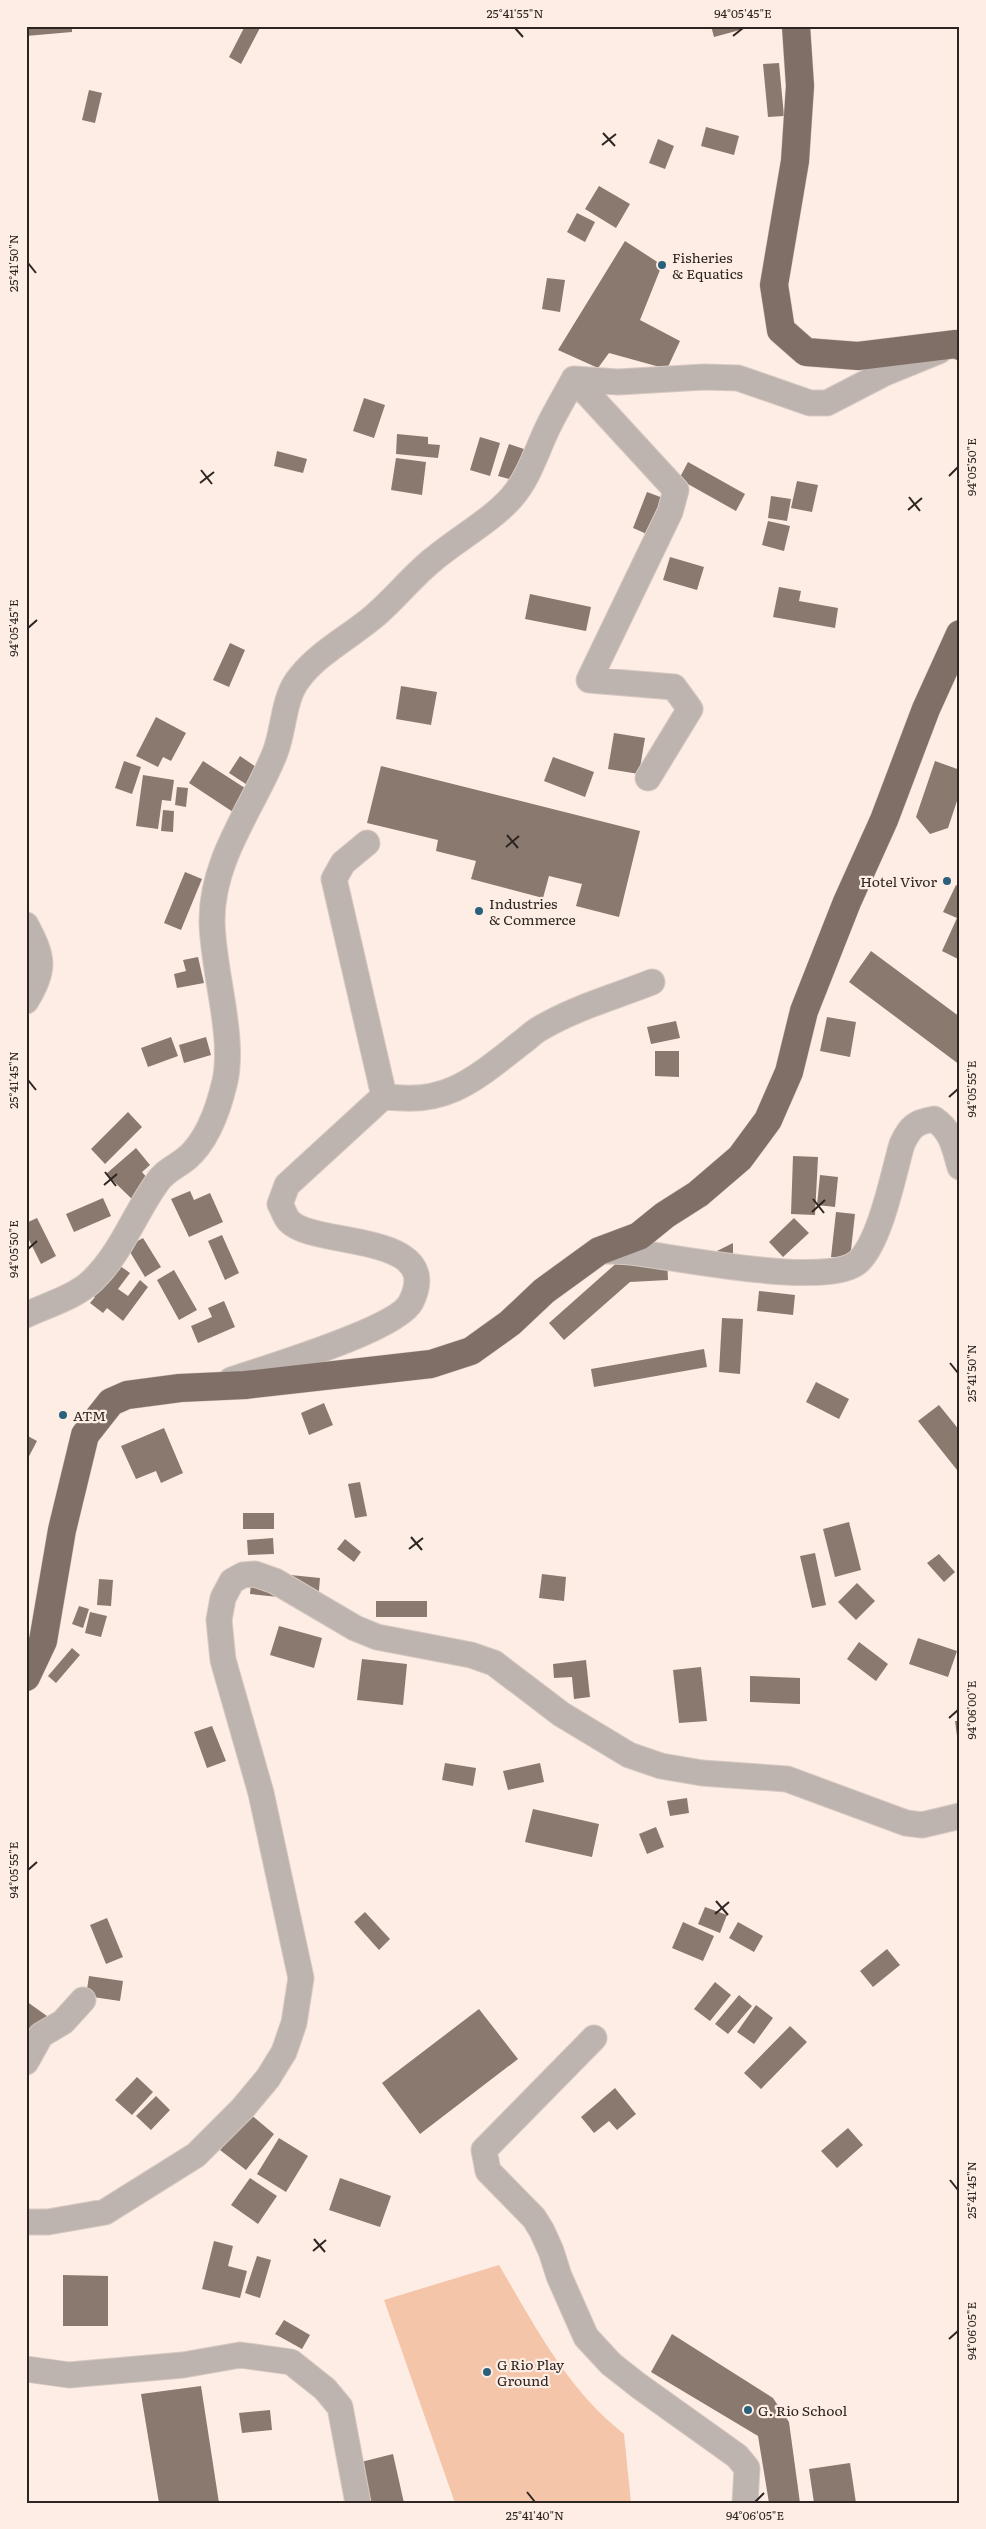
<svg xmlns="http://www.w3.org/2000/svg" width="986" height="2529" viewBox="0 0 986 2529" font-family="Literata,serif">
<rect width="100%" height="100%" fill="#fdede4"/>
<path fill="#f5c5a9" d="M 499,2265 C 535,2326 567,2389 624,2434 L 631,2503 L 455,2503 L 384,2300 Z"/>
<path fill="#8a796f" d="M 26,26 L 72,26 L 72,32 L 26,36 Z
M 245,26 L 261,26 L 241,64 L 229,57 Z
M 711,26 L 751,26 L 751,27 L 714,37 Z
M 779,63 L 784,116 L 768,117 L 763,64 Z
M 89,90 L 102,93 L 95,123 L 82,120 Z
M 706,127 L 739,136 L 734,155 L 701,146 Z
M 658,139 L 674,146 L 665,169 L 649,163 Z
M 599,186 L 630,204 L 616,228 L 585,209 Z
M 577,213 L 595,222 L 585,242 L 567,232 Z
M 625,241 L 662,265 L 640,320 L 680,341 L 667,369 L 609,353 L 598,368 L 558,350 Z
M 547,278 L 565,280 L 560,312 L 542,309 Z
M 364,398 L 385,405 L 374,438 L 353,431 Z
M 397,434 L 428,437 L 428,444 L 440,445 L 438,458 L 396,454 Z
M 480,437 L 500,443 L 490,476 L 470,470 Z
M 509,444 L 524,449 L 513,480 L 498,476 Z
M 277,451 L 307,459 L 303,473 L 274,466 Z
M 396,458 L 426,462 L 422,495 L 391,490 Z
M 688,462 L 745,494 L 736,511 L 679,479 Z
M 797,481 L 818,485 L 812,512 L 791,508 Z
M 647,492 L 663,498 L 649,535 L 633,528 Z
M 771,496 L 791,499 L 787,521 L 768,518 Z
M 768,521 L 790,526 L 784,551 L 762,545 Z
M 670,557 L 704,567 L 697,590 L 663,580 Z
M 779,587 L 801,591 L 799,601 L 838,608 L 835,628 L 773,617 Z
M 530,594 L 591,607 L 586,631 L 525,619 Z
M 230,643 L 245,650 L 229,687 L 213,680 Z
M 401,686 L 437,692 L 431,725 L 396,719 Z
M 156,717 L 186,733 L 171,761 L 163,757 L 158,767 L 136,756 Z
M 614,733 L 645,738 L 639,774 L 608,769 Z
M 240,756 L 262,771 L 252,788 L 229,773 Z
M 553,757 L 594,772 L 585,797 L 544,781 Z
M 124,761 L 141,767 L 132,794 L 115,788 Z
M 203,761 L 248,790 L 233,812 L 189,783 Z
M 935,761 L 960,770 L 960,792 L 948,828 L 930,834 L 916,817 Z
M 381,766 L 640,831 L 619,917 L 576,906 L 582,884 L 549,876 L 543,898 L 471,879 L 476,861 L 436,851 L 438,840 L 367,823 Z
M 143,775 L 174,780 L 171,801 L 162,800 L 158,829 L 136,826 Z
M 177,787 L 188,788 L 186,807 L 175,805 Z
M 163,810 L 174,811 L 173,832 L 161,831 Z
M 185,872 L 202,879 L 181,930 L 164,923 Z
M 956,885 L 960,887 L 960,960 L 942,951 L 957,918 L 943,912 Z
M 871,951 L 960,1017 L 960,1065 L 849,982 Z
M 198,957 L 204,983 L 177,988 L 174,974 L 186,971 L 183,960 Z
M 827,1017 L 856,1022 L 850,1057 L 820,1051 Z
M 676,1021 L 680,1038 L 651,1044 L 647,1027 Z
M 171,1037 L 178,1056 L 148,1067 L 141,1048 Z
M 206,1037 L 211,1055 L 184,1063 L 179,1045 Z
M 655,1051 L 679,1051 L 679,1077 L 655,1076 Z
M 128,1112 L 142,1127 L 105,1164 L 91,1149 Z
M 136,1148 L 150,1165 L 142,1172 L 153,1185 L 134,1201 L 106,1174 Z
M 793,1156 L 818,1157 L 815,1215 L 791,1214 Z
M 820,1175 L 838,1177 L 835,1207 L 817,1205 Z
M 190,1191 L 194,1200 L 210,1193 L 223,1222 L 189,1237 L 171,1199 Z
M 103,1198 L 111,1216 L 74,1232 L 66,1214 Z
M 836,1212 L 855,1214 L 850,1259 L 831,1257 Z
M 37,1218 L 56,1256 L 41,1264 L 26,1234 L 26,1223 Z
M 794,1218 L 809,1233 L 783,1257 L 769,1242 Z
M 222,1235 L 239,1273 L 225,1280 L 208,1241 Z
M 143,1238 L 161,1267 L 145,1277 L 127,1247 Z
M 733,1243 L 733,1260 L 699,1260 Z
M 667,1257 L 668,1280 L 630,1282 L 564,1340 L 549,1323 L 620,1260 Z
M 116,1263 L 130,1273 L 118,1289 L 128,1296 L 140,1280 L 148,1287 L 123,1321 L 107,1308 L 103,1313 L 90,1303 L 95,1297 L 92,1295 Z
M 174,1270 L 197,1310 L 179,1320 L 157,1280 Z
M 759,1291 L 795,1295 L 793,1315 L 757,1311 Z
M 224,1301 L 235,1327 L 198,1343 L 191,1326 L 212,1317 L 208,1308 Z
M 722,1318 L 743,1319 L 740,1374 L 719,1372 Z
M 704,1349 L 707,1367 L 594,1387 L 591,1369 Z
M 816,1382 L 849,1399 L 839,1419 L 806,1402 Z
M 324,1403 L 333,1425 L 309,1435 L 301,1413 Z
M 939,1405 L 960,1431 L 960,1467 L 957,1470 L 918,1421 Z
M 164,1428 L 183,1473 L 161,1483 L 156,1471 L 136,1479 L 121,1446 Z
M 26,1435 L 37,1441 L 26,1462 Z
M 360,1482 L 367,1516 L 355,1518 L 348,1484 Z
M 243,1513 L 274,1513 L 274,1529 L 243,1529 Z
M 849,1522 L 861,1570 L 835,1577 L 823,1529 Z
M 273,1538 L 274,1554 L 248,1555 L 247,1540 Z
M 345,1539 L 361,1552 L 354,1562 L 337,1549 Z
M 815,1553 L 826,1605 L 812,1608 L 800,1556 Z
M 939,1554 L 955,1572 L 944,1582 L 927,1563 Z
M 252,1571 L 320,1578 L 318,1601 L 250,1594 Z
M 542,1574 L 566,1577 L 564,1601 L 539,1598 Z
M 99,1579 L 113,1580 L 111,1606 L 97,1605 Z
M 857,1583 L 875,1601 L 856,1620 L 838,1602 Z
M 376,1601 L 427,1601 L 427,1617 L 376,1617 Z
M 79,1606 L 89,1609 L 83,1628 L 72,1624 Z
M 90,1612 L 107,1616 L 101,1637 L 85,1633 Z
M 279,1626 L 322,1638 L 314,1668 L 270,1655 Z
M 918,1638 L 957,1651 L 948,1677 L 909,1664 Z
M 859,1642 L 888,1664 L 876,1681 L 847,1659 Z
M 72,1648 L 80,1655 L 56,1683 L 48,1676 Z
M 362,1659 L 407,1664 L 403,1705 L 357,1700 Z
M 586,1660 L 590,1697 L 574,1699 L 572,1677 L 554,1678 L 553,1664 Z
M 701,1667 L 707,1721 L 679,1723 L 673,1670 Z
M 750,1676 L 800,1678 L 800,1704 L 750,1702 Z
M 955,1721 L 960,1721 L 960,1751 L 959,1751 Z
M 212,1726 L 226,1761 L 207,1768 L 194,1732 Z
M 445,1763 L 476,1768 L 473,1786 L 442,1780 Z
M 540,1763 L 544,1782 L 508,1790 L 503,1771 Z
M 687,1798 L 689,1813 L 670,1816 L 667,1801 Z
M 533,1809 L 599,1824 L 592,1857 L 525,1842 Z
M 656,1827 L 664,1847 L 647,1854 L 639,1834 Z
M 705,1907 L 727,1915 L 720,1933 L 698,1924 Z
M 365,1912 L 390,1939 L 379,1950 L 354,1922 Z
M 107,1918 L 123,1957 L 106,1964 L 90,1925 Z
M 683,1922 L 714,1936 L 703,1961 L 672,1948 Z
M 738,1922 L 763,1936 L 754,1952 L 729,1938 Z
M 887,1949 L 900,1965 L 873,1987 L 860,1971 Z
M 89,1976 L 123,1981 L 120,2001 L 86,1996 Z
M 715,1982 L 731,1995 L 710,2021 L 694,2009 Z
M 739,1995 L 752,2006 L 728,2034 L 715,2024 Z
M 26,2001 L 47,2016 L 26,2044 Z
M 756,2005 L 773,2018 L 754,2044 L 737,2032 Z
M 479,2009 L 518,2059 L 420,2134 L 382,2083 Z
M 790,2026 L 807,2042 L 761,2089 L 744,2073 Z
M 137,2077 L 153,2092 L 132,2115 L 115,2100 Z
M 615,2088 L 636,2114 L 617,2130 L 609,2121 L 594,2133 L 581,2117 Z
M 156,2096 L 170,2110 L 151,2130 L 136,2116 Z
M 249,2113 L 274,2134 L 246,2170 L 220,2150 Z
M 848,2128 L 863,2145 L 837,2168 L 821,2151 Z
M 279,2138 L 308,2156 L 286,2192 L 257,2174 Z
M 250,2178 L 277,2196 L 258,2224 L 231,2205 Z
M 340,2178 L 391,2196 L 380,2227 L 329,2210 Z
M 214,2241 L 233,2246 L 228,2266 L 247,2271 L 240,2298 L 202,2289 Z
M 257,2256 L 271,2260 L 260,2298 L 245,2293 Z
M 63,2275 L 108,2276 L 108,2326 L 63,2326 Z
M 284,2320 L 310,2335 L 302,2349 L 275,2334 Z
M 672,2334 L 773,2398 L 789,2422 L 800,2503 L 769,2503 L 758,2436 L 651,2372 Z
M 201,2386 L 219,2503 L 159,2503 L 141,2394 Z
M 270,2410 L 272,2430 L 242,2433 L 239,2413 Z
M 393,2454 L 404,2503 L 370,2503 L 361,2462 Z
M 850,2463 L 856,2503 L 814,2503 L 809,2469 Z"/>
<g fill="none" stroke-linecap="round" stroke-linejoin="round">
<g stroke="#d7c9c1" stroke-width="27">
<path id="minor" d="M 574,379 L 676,490 L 670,512 L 589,680 L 674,687 L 690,709 L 648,778
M 367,843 L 343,863 L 334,879 L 384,1096
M 26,925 C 43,957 46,969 26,1001
M 600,1251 C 610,1251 620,1251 630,1252 C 673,1256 830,1290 859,1261 C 881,1239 893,1175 902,1144 C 910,1127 915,1122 934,1119 C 952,1131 954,1147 960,1167
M 26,1315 C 47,1305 76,1297 93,1280 C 121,1253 134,1215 156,1184 C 164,1171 176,1167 187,1158 C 208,1140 219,1107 225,1081 C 235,1035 212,968 212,920 C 212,858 253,808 275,753 C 284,730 283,701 297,681 C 315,655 348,638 372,618 C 394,600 412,576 435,558 C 459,538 492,520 512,497 C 530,476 537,449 549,425 C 557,409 566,394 574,379 L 618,382 L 704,377 L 738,378 L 810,403 L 827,403 L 885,373 L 939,351
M 231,1380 C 265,1368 397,1330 411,1302 C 446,1231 313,1248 289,1221 C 285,1217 283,1209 280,1204 L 287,1185 L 384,1096 C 445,1107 475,1079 521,1043 C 527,1039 532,1033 539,1029 C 574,1008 614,997 652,982
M 594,2038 L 484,2150 L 488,2171 L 534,2218 L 542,2231 L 551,2251 L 559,2276 L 586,2337 L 611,2364 L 639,2386 L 737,2456 L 747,2468 L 745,2503
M 26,2062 L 41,2035 L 63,2022 L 83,2000
M 26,2222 L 48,2222 L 105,2212 L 196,2155 L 243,2108 L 268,2078 L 284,2052 L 294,2023 L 301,1978 L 261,1793 L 223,1660 L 219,1620 L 223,1598 L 232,1581 L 243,1575 L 255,1574 L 275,1581 L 355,1628 L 377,1637 L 471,1655 L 494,1663 L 561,1714 L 629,1755 L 661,1766 L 702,1773 L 787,1779 L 906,1823 L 922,1825 L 960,1816
M 26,2369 L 69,2375 L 183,2365 L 240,2355 L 291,2362 L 325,2389 L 340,2407 L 358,2503"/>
</g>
<g stroke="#d7c9c1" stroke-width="29">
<path id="highway" d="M 796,26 L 800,86 L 795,161 L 774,285 L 781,330 L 806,352 L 858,356 L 956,344 L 960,346
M 26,1677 L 43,1641 L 62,1530 L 85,1435 L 111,1402 L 127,1395 L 180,1388 L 245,1385 L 431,1364 L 471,1351 L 510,1323 L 544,1291 L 599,1251 L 639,1236 L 665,1215 L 698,1194 L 740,1158 L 768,1120 L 789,1072 L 804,1011 L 847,902 L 884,820 L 926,709 L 960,634"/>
</g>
<use href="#minor" stroke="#bdb4b0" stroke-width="25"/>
<use href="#highway" stroke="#806f66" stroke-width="28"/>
</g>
<path fill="none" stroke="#2c2521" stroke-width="2" d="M 515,28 L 523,37M 733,36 L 743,28M 603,133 L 615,146M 602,145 L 616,134M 28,263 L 36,273M 201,470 L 212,484M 949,476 L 958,467M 200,483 L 214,472M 909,497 L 920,511M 908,510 L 922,498M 28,628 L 37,620M 507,835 L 518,848M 506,847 L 519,836M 28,1080 L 36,1090M 949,1097 L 958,1089M 105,1172 L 116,1186M 104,1185 L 117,1174M 813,1199 L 824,1213M 812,1212 L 825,1200M 28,1249 L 37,1241M 950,1363 L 958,1373M 411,1537 L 422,1550M 409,1549 L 423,1538M 949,1718 L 958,1710M 28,1870 L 37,1862M 716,1901 L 728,1915M 715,1914 L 729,1902M 950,2180 L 958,2190M 314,2239 L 325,2252M 313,2251 L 326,2240M 949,2339 L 958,2331M 527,2492 L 535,2502M 755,2502 L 764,2493"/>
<g fill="#29607b" stroke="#fdede4" stroke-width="2">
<circle cx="662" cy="265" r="5"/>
<circle cx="947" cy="881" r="5"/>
<circle cx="479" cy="911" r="5"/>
<circle cx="63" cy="1415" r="5"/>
<circle cx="487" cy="2372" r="5"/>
<circle cx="748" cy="2410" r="5"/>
</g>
<g text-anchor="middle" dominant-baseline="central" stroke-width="4.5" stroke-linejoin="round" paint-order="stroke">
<g font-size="14" fill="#2c2521" stroke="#fdede4" text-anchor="start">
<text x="672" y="257">Fisheries<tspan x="672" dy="16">&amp; Equatics</tspan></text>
<text x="937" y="881" text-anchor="end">Hotel Vivor</text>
<text x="489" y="903">Industries<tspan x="489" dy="16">&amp; Commerce</tspan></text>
<text x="73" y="1415">ATM</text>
<text x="497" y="2364">G Rio Play<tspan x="497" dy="16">Ground</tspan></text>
<text x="758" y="2410">G. Rio School</text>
</g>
</g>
<rect width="986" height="2529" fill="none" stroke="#fdede4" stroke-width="55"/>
<rect x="28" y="28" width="930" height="2474" fill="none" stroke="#2c2521" stroke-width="2"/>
<g font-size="12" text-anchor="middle" fill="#2c2521">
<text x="515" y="18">25°41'55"N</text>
<text x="743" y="18">94°05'45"E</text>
<text transform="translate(14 263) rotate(-90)" y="4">25°41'50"N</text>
<text transform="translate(972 467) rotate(-90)" y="4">94°05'50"E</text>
<text transform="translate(14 628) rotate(-90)" y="4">94°05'45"E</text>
<text transform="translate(14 1080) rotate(-90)" y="4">25°41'45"N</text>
<text transform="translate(972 1089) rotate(-90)" y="4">94°05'55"E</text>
<text transform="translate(14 1249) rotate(-90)" y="4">94°05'50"E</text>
<text transform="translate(972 1373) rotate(-90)" y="4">25°41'50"N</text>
<text transform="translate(972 1710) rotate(-90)" y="4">94°06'00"E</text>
<text transform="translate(14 1870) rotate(-90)" y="4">94°05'55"E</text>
<text transform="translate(972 2190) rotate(-90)" y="4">25°41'45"N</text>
<text transform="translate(972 2331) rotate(-90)" y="4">94°06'05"E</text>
<text x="535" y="2520">25°41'40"N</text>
<text x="755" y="2520">94°06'05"E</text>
</g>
</svg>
